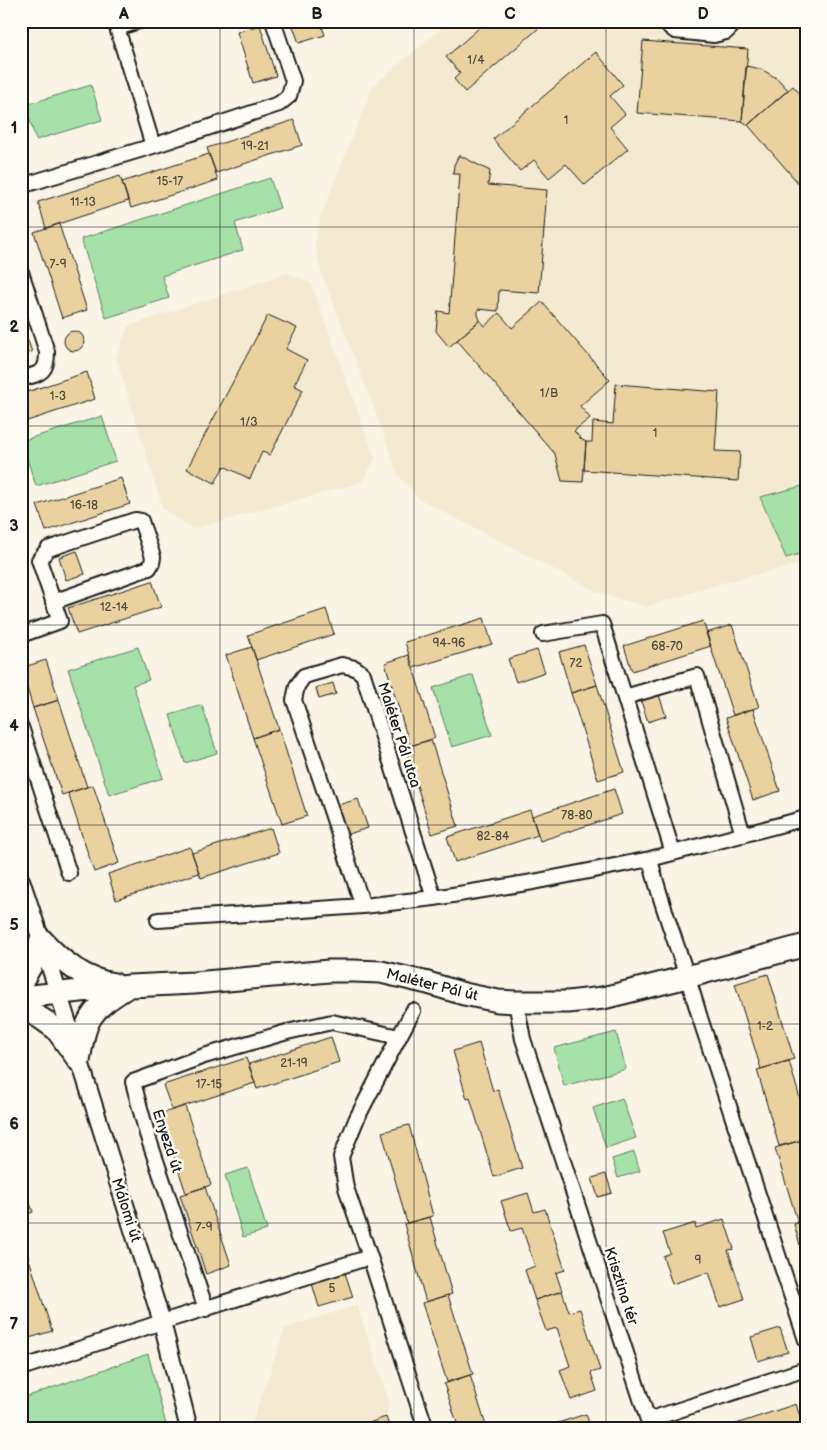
<svg xmlns="http://www.w3.org/2000/svg" width="827" height="1450" viewBox="0 0 827 1450" font-family="'Balsamiq Sans',sans-serif">
<rect width="100%" height="100%" fill="#f9f4e6"/>
<filter id="ink" filterUnits="userSpaceOnUse"><feTurbulence type="fractalNoise" baseFrequency=".02" numOctaves="2"/><feDisplacementMap in="SourceGraphic" scale="10" xChannelSelector="R" yChannelSelector="G"/><feConvolveMatrix kernelMatrix="1 2 1 2 8 2 1 2 1" color-interpolation-filters="sRGB"/></filter>
<g filter="url(#ink)">
<path fill="#f4ead1" d="M 450,21 L 806,21 L 806,563 L 726,582 L 647,607 L 599,593 L 419,499 L 398,475 L 374,408 L 320,269 L 315,243 L 320,218 L 373,86 Z
M 287,273 L 311,283 L 375,459 L 362,482 L 193,529 L 163,509 L 116,358 L 128,326 Z
M 357,1305 L 389,1401 L 386,1417 L 390,1429 L 250,1429 L 285,1328 Z"/>
<path fill="#a5e1a8" stroke="#607e62" d="M 91,85 L 102,120 L 36,140 L 25,105 Z
M 270,178 L 280,208 L 235,223 L 243,250 L 162,276 L 169,298 L 106,318 L 81,239 Z
M 102,416 L 116,461 L 36,486 L 21,441 Z
M 806,485 L 806,552 L 786,558 L 760,497 Z
M 138,647 L 149,680 L 133,685 L 163,778 L 109,795 L 68,669 Z
M 473,675 L 492,735 L 452,747 L 433,688 Z
M 202,705 L 217,753 L 185,763 L 170,715 Z
M 616,1032 L 626,1069 L 564,1086 L 554,1048 Z
M 622,1098 L 636,1138 L 606,1148 L 593,1108 Z
M 634,1152 L 640,1171 L 618,1178 L 612,1159 Z
M 248,1168 L 267,1230 L 243,1237 L 225,1175 Z
M 148,1354 L 167,1429 L 21,1429 L 21,1402 L 23,1398 Z"/>
<path fill="#ead2a0" stroke="#1c1c1c" d="M 291,21 L 320,21 L 325,35 L 299,43 Z
M 487,21 L 547,21 L 465,92 L 454,79 L 460,73 L 446,57 Z
M 260,25 L 276,76 L 253,83 L 237,32 Z
M 643,41 L 748,49 L 742,121 L 637,113 Z
M 596,52 L 623,85 L 610,96 L 625,114 L 610,127 L 628,149 L 585,185 L 566,164 L 549,178 L 534,160 L 520,171 L 493,139 Z
M 746,66 L 761,69 L 778,79 L 788,90 L 748,125 L 742,121 Z
M 793,86 L 806,100 L 806,192 L 748,125 Z
M 294,120 L 302,145 L 216,173 L 207,148 Z
M 209,154 L 218,180 L 131,208 L 122,182 Z
M 459,155 L 490,171 L 488,185 L 547,190 L 539,293 L 499,290 L 498,311 L 478,309 L 478,315 L 480,320 L 449,347 L 436,331 L 438,311 L 449,313 L 460,174 L 453,174 L 454,165 Z
M 120,176 L 128,201 L 46,228 L 38,202 Z
M 59,224 L 87,310 L 62,318 L 34,232 Z
M 542,302 L 610,380 L 580,406 L 590,418 L 574,431 L 581,439 L 586,442 L 583,482 L 562,481 L 555,454 L 457,340 L 480,320 L 485,326 L 499,313 L 512,328 Z
M 268,315 L 297,328 L 286,349 L 307,360 L 294,385 L 303,390 L 270,455 L 262,452 L 250,479 L 224,466 L 215,483 L 187,469 Z
M 21,330 L 24,330 L 32,352 L 21,355 Z
M64 341a10 10 0 1 1 20 0a10 10 0 1 1-20 0Z
M 87,372 L 95,399 L 21,423 L 21,394 Z
M 616,384 L 719,392 L 715,451 L 740,452 L 738,481 L 584,470 L 586,442 L 592,442 L 593,422 L 613,424 Z
M 121,478 L 130,504 L 46,531 L 37,505 Z
M 77,551 L 85,574 L 66,580 L 59,557 Z
M 152,581 L 161,607 L 77,634 L 68,608 Z
M 326,609 L 334,634 L 256,660 L 248,635 Z
M 484,618 L 492,644 L 413,668 L 405,642 Z
M 703,621 L 711,646 L 632,671 L 624,646 Z
M 732,625 L 759,707 L 733,715 L 706,633 Z
M 584,645 L 597,685 L 571,693 L 559,652 Z
M 252,647 L 279,729 L 253,738 L 226,655 Z
M 537,650 L 545,672 L 516,682 L 508,659 Z
M 409,655 L 435,738 L 410,746 L 385,663 Z
M 46,660 L 59,700 L 33,708 L 21,668 Z
M 333,683 L 336,694 L 319,699 L 316,688 Z
M 597,685 L 624,772 L 598,780 L 571,693 Z
M 658,692 L 666,716 L 648,722 L 640,698 Z
M 59,700 L 87,787 L 62,795 L 33,708 Z
M 753,709 L 780,791 L 753,800 L 726,718 Z
M 279,729 L 307,816 L 282,824 L 253,738 Z
M 431,740 L 458,826 L 432,834 L 405,747 Z
M 93,785 L 119,863 L 94,872 L 68,793 Z
M 614,789 L 622,814 L 540,841 L 532,816 Z
M 358,799 L 368,828 L 345,835 L 335,806 Z
M 530,810 L 538,835 L 455,862 L 447,837 Z
M 271,828 L 279,853 L 201,878 L 192,853 Z
M 190,847 L 199,873 L 116,900 L 108,874 Z
M 768,974 L 794,1059 L 761,1069 L 735,984 Z
M 331,1037 L 339,1062 L 257,1089 L 249,1064 Z
M 479,1043 L 493,1091 L 498,1089 L 522,1168 L 494,1177 L 470,1098 L 467,1099 L 453,1051 Z
M 246,1058 L 255,1083 L 172,1110 L 163,1085 Z
M 789,1061 L 806,1119 L 806,1139 L 779,1146 L 757,1070 Z
M 185,1106 L 211,1185 L 186,1193 L 160,1114 Z
M 409,1125 L 433,1216 L 407,1223 L 382,1132 Z
M 806,1139 L 806,1221 L 798,1223 L 775,1148 Z
M 606,1174 L 612,1193 L 598,1197 L 592,1178 Z
M 21,1176 L 33,1212 L 21,1216 Z
M 205,1187 L 231,1265 L 206,1274 L 180,1195 Z
M 528,1193 L 534,1212 L 545,1209 L 565,1270 L 556,1273 L 562,1291 L 535,1300 L 525,1270 L 535,1266 L 522,1228 L 511,1231 L 501,1201 Z
M 430,1217 L 452,1294 L 426,1302 L 404,1224 Z
M 724,1219 L 734,1249 L 728,1250 L 744,1299 L 720,1307 L 709,1272 L 672,1284 L 663,1256 L 670,1253 L 663,1233 L 695,1223 L 696,1228 Z
M 806,1221 L 806,1266 L 794,1224 Z
M 21,1234 L 52,1331 L 23,1340 L 21,1336 Z
M 344,1270 L 353,1297 L 319,1307 L 311,1280 Z
M 562,1291 L 569,1312 L 580,1309 L 600,1370 L 591,1373 L 597,1391 L 571,1400 L 560,1370 L 570,1366 L 557,1328 L 546,1331 L 535,1300 Z
M 448,1295 L 473,1374 L 447,1382 L 422,1303 Z
M 780,1328 L 788,1352 L 758,1361 L 751,1337 Z
M 470,1375 L 487,1429 L 459,1429 L 444,1384 Z
M 796,1404 L 804,1429 L 721,1429 Z
M 586,1414 L 591,1429 L 540,1429 L 561,1422 Z
M 386,1417 L 390,1429 L 351,1429 Z"/>
<g fill="none" stroke-linecap="round" stroke-linejoin="round">
<g stroke="#1c1c1c" stroke-width="18">
<path id="minor" d="M 115,21 L 153,146
M 665,21 L 666,24 L 675,31 L 714,35 L 726,32 L 737,21
M 117,28 L 139,21
M 21,186 L 153,146 L 279,104 L 289,96 L 293,81 L 273,21
M 21,272 L 47,352 C 47,374 40,373 21,379
M 543,634 L 602,624 L 673,853
M 21,635 L 60,621 L 39,560 L 48,549 L 135,520 L 141,521 L 153,557 L 152,563 L 149,568 L 53,602
M 625,697 L 697,676 L 743,835
M 21,727 L 69,873
M 650,859 C 663,914 685,964 700,1018 L 806,1340
M 363,906 L 294,700 L 297,686 L 304,676 L 342,665 L 355,668 L 363,674 L 434,898
M 158,920 L 363,906 L 434,898 L 533,882 L 650,859 L 806,818
M 516,1002 L 523,1039 L 648,1420 L 806,1369
M 399,1037 L 413,1011
M 206,1309 L 147,1134 L 133,1082 L 204,1056 L 287,1032 L 332,1022 L 399,1037 L 357,1118 L 341,1157 L 346,1188 L 370,1257 L 426,1429
M 21,1368 L 162,1322 L 370,1257"/>
</g>
<g stroke="#1c1c1c" stroke-width="20">
<path id="tertiary" d="M 21,880 L 53,976 L 162,1322 L 189,1429"/>
</g>
<g stroke="#1c1c1c" stroke-width="25">
<path id="primary" d="M 41,939 C 61,961 84,980 114,984
M 21,983 L 35,959 L 41,939
M 21,997 L 130,986 L 194,983 L 329,971 L 354,971 L 381,972 L 428,983 L 464,994 L 498,1001 L 516,1002 L 568,1002 L 603,998 L 687,977 L 806,945
M 21,1007 L 42,1019 L 56,1029 L 79,1061
M 79,1061 C 86,1018 88,1012 126,988"/>
</g>
<use href="#minor" stroke="#fdfcf7" stroke-width="14"/>
<use href="#tertiary" stroke="#fdfcf7" stroke-width="16"/>
<use href="#primary" stroke="#fdfcf7" stroke-width="21"/>
</g>
</g>
<path fill="none" stroke="#1c1c1c" stroke-width="1" stroke-opacity="0.55" d="M 220,21 L 220,1429M 414,21 L 414,1429M 606,21 L 606,1429M 21,227 L 806,227M 21,426 L 806,426M 21,625 L 806,625M 21,825 L 806,825M 21,1024 L 806,1024M 21,1223 L 806,1223"/>
<g text-anchor="middle" dominant-baseline="central" stroke-width="5" stroke-linejoin="round" paint-order="stroke">
<g font-size="12" fill="#504a3d">
<text x="476" y="60">1/4</text>
<text x="566" y="120">1</text>
<text x="255" y="146">19-21</text>
<text x="170" y="181">15-17</text>
<text x="83" y="202">11-13</text>
<text x="58" y="264">7-9</text>
<text x="549" y="393">1/B</text>
<text x="58" y="396">1-3</text>
<text x="249" y="422">1/3</text>
<text x="655" y="433">1</text>
<text x="84" y="505">16-18</text>
<text x="114" y="607">12-14</text>
<text x="449" y="643">94-96</text>
<text x="667" y="646">68-70</text>
<text x="576" y="663">72</text>
<text x="577" y="815">78-80</text>
<text x="493" y="836">82-84</text>
<text x="765" y="1026">1-2</text>
<text x="294" y="1063">21-19</text>
<text x="209" y="1084">17-15</text>
<text x="204" y="1227">7-9</text>
<text x="698" y="1260">9</text>
<text x="332" y="1288">5</text>
</g>
<g font-size="15" fill="#1c1c1c" stroke="#fdfcf7">
<text transform="translate(399 735) rotate(72)">Maléter Pál utca</text>
<text transform="translate(432 985) rotate(14)">Maléter Pál út</text>
<text transform="translate(167 1141) rotate(72)">Enyezd út</text>
<text transform="translate(126 1210) rotate(72)">Málomi út</text>
<text transform="translate(621 1286) rotate(72)">Krisztina tér</text>
</g>
</g>
<rect width="827" height="1450" fill="none" stroke="#fdfcf7" stroke-width="55"/>
<rect x="28" y="28" width="772" height="1394" fill="none" stroke="#1c1c1c" stroke-width="2"/>
<g font-size="16" text-anchor="middle" font-weight="bold" fill="#1c1c1c">
<text x="124" y="19">A</text>
<text x="317" y="19">B</text>
<text x="510" y="19">C</text>
<text x="703" y="19">D</text>
<text x="14" y="133">1</text>
<text x="14" y="332">2</text>
<text x="14" y="531">3</text>
<text x="14" y="731">4</text>
<text x="14" y="930">5</text>
<text x="14" y="1129">6</text>
<text x="14" y="1329">7</text>
</g>
</svg>
